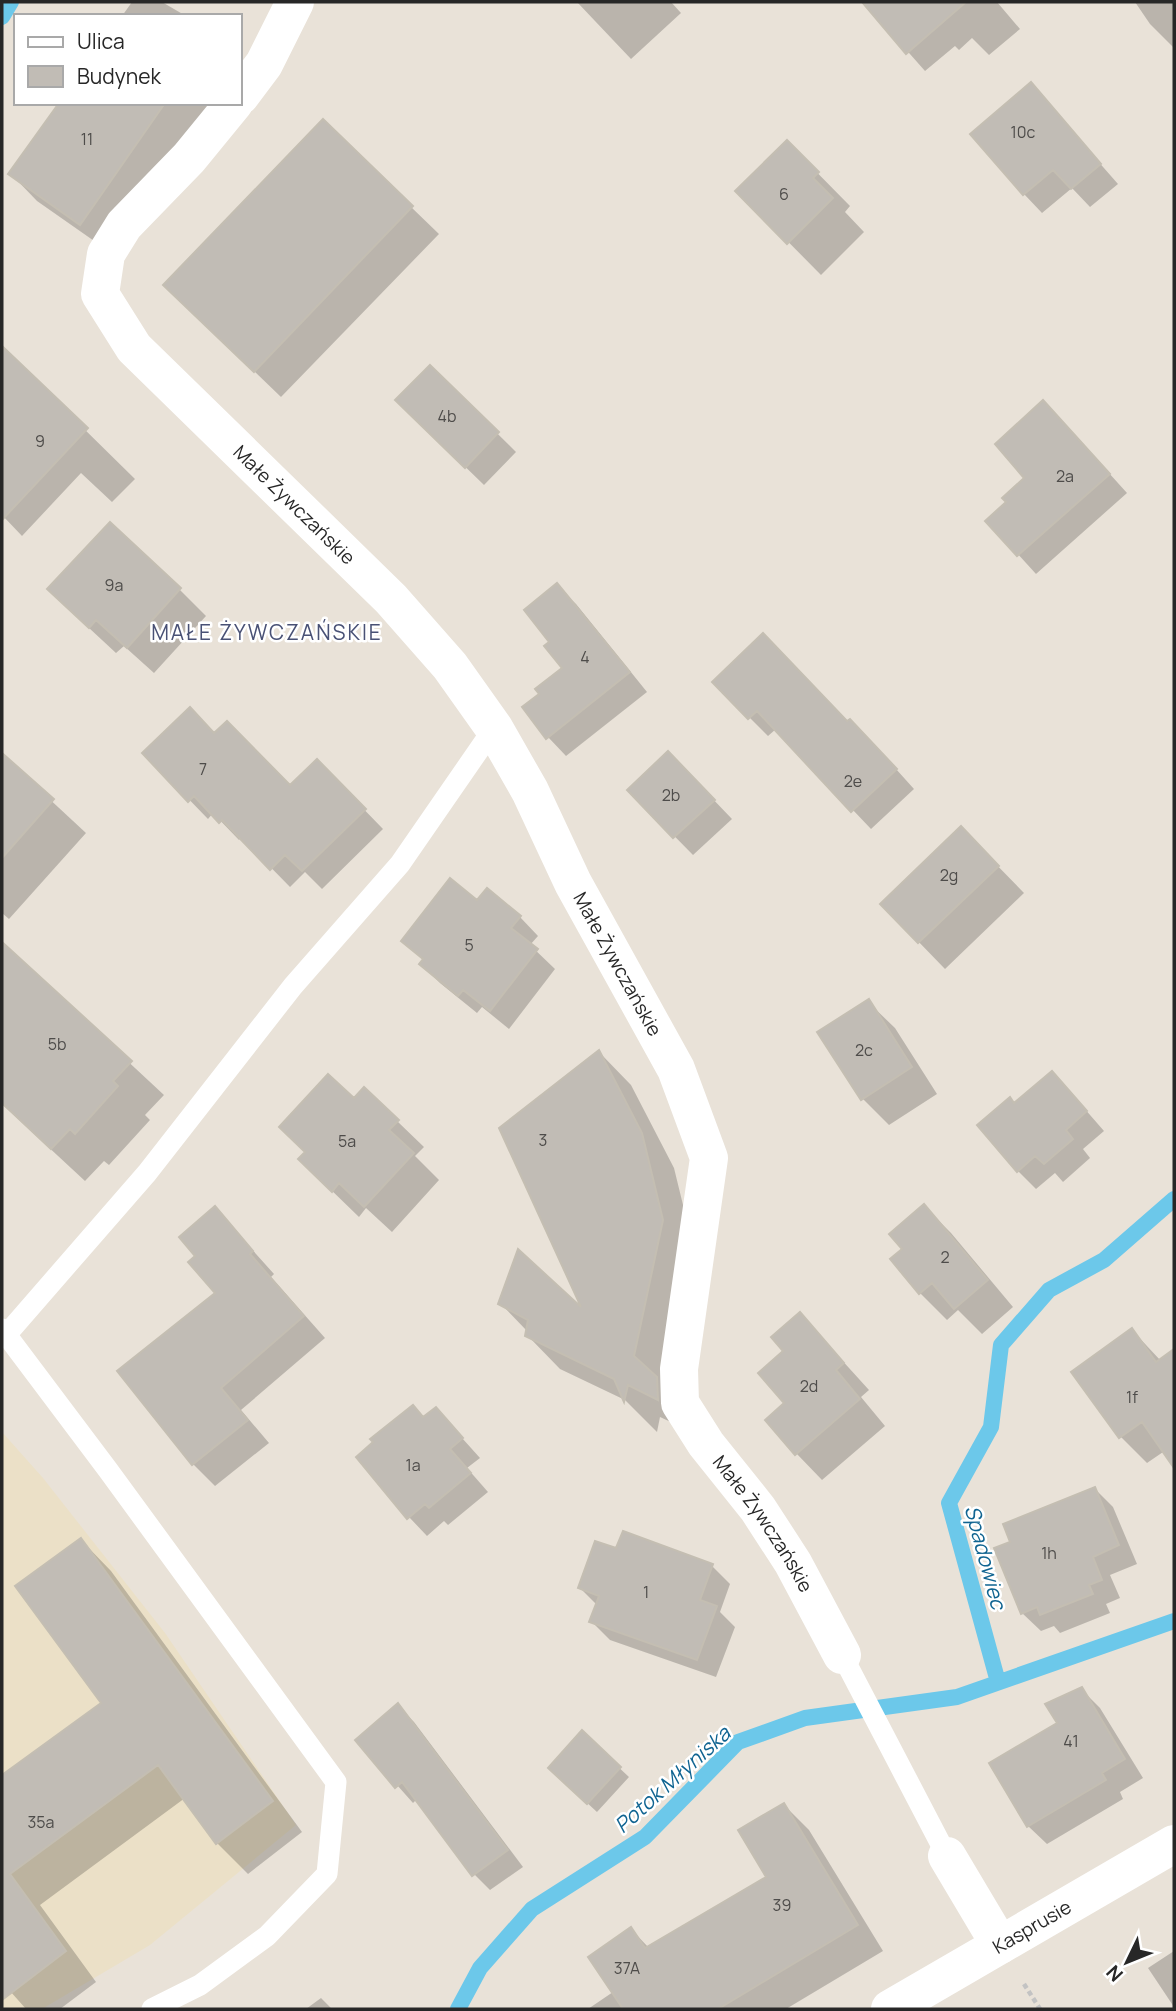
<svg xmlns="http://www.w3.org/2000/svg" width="1176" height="2011" viewBox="0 0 1176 2011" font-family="Manrope,sans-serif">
<rect width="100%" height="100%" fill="#e9e2d8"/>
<path fill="#ebe0c7" d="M 2,1432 L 43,1478 L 165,1633 L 296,1825 L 150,1945 L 42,2009 L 2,2009 Z"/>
<path fill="#0003" d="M 132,2 L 162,2 L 186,16 L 122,16 Z
M 577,2 L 671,2 L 681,13 L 631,59 Z
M 864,2 L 997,2 L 1020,29 L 989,55 L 972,38 L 959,50 L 955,46 L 925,71 Z
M 1135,2 L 1174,2 L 1174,48 L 1150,24 Z
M 1031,85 L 1118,184 L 1090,207 L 1072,188 L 1042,213 L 1024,194 Z
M 61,103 L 210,103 L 107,250 L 37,201 L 11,174 Z
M 323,122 L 439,234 L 281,397 L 192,311 Z
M 787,142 L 850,206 L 845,212 L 864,232 L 821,275 L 738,191 Z
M 15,361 L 135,479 L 112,502 L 81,473 L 22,536 L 2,515 L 2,446 L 10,438 L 2,429 L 17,413 L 2,398 L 2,374 Z
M 430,367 L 516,452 L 484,485 L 416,419 Z
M 1062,421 L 1127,493 L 1036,574 L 988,521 L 1009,503 L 1027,479 Z
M 557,586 L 576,604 L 647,692 L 566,756 L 548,737 L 542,694 L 565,668 L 551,642 Z
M 179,589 L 206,616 L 154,673 L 124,646 L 116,653 L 75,615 Z
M 714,682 L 848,723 L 869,739 L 914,789 L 871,829 L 776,729 L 768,736 Z
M 215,735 L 290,787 L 317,761 L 383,829 L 322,889 L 305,872 L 290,887 L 241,837 L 239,840 L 213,813 L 208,819 L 144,753 Z
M 2,755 L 86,833 L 9,919 L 2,913 Z
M 687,772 L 732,819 L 693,855 L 629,790 Z
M 987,855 L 1024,893 L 945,969 L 882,904 Z
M 477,903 L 520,917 L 538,936 L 530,945 L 555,969 L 509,1029 L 482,1007 L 477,1013 L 440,983 L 421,964 L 424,960 L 404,940 Z
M 19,960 L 164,1095 L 145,1115 L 150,1120 L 109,1165 L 104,1161 L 85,1181 L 2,1104 L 2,980 Z
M 868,1002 L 895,1028 L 937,1094 L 889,1125 L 862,1098 Z
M 599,1052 L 631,1085 L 674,1168 L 695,1254 L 690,1431 L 660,1417 L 657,1432 L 625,1400 L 560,1369 L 527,1335 L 527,1331 L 500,1303 L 586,1314 Z
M 1070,1092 L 1104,1131 L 1083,1149 L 1090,1158 L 1063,1182 L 1055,1173 L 1036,1189 L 1018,1171 Z
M 354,1101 L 397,1121 L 424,1147 L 415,1156 L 439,1180 L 392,1232 L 366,1208 L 359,1217 L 327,1186 Z
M 924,1206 L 951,1233 L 1013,1307 L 982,1334 L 958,1310 L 947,1320 L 920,1293 L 892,1259 L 905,1249 Z
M 215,1208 L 274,1274 L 271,1277 L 325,1338 L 241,1410 L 269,1443 L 215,1486 L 193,1464 L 217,1294 L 197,1256 Z
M 800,1314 L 869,1390 L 861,1397 L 885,1426 L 822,1480 L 796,1453 L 787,1404 L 786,1351 Z
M 1132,1330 L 1161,1361 L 1167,1356 L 1174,1364 L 1174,1458 L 1166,1450 L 1147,1463 L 1121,1437 L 1074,1372 Z
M 436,1409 L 480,1458 L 467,1468 L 488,1492 L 448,1525 L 444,1521 L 427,1536 L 409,1517 L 424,1419 Z
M 1095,1489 L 1113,1507 L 1137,1564 L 1110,1575 L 1120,1598 L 1106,1604 L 1110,1613 L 1060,1633 L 1054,1626 L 1041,1631 L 1022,1613 L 1012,1543 Z
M 81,1540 L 111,1571 L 302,1832 L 248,1874 L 217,1843 L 185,1798 L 40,1905 L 96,1982 L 60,2009 L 26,2009 L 2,1982 L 2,1777 L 103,1703 Z
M 618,1550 L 712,1566 L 730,1584 L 720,1612 L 735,1627 L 716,1677 L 610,1640 L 591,1621 L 597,1605 L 580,1588 Z
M 1081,1689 L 1100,1708 L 1143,1778 L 1120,1792 L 1123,1799 L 1047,1844 L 1028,1826 L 1059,1724 Z
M 398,1706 L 414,1722 L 523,1867 L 490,1890 L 474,1874 L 417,1799 L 413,1803 L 357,1740 Z
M 582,1733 L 629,1777 L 597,1812 L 559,1777 Z
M 784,1805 L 809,1830 L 883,1951 L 786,2009 L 588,2009 L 613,1992 L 631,1929 L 649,1948 L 768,1877 Z
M 1174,1951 L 1174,2007 L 1148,1968 Z
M 321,1998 L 332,2009 L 306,2009 Z"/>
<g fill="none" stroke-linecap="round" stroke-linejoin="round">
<path stroke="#6cc8ea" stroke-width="16" d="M 2,17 L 11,2
M 998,1682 L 949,1503 L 991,1427 L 1001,1345 L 1049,1290 L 1104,1260 L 1174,1199
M 458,2009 L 480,1968 L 532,1909 L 645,1837 L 738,1742 L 805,1718 L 957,1697 L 1174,1621"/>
</g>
<path fill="#c1bcb5" stroke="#c4beb2" stroke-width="2" d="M 862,2 L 966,2 L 906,54 Z
M 1031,82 L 1101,164 L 1071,189 L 1053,170 L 1023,195 L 970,134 Z
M 59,103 L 165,103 L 80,225 L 8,174 Z
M 323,119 L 413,206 L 254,372 L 163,285 Z
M 787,140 L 819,172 L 813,178 L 833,198 L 787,244 L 735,191 Z
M 2,346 L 88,428 L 2,520 Z
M 430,365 L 499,432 L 465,468 L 395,400 Z
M 1043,400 L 1110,474 L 1017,556 L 985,521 L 1006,502 L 1002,498 L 1024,478 L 995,444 Z
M 110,522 L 181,588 L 127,648 L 96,620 L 89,628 L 47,589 Z
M 557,583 L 630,672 L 546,739 L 522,707 L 539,694 L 535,689 L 562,668 L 544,646 L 549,642 L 524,610 Z
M 763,633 L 847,721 L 850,719 L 897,769 L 851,812 L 757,711 L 748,719 L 712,682 Z
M 190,707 L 214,733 L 227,721 L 290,785 L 317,759 L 366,809 L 302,871 L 285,855 L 270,870 L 222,820 L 219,823 L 194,796 L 188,802 L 142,753 Z
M 668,751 L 715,800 L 673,838 L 627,790 Z
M 2,753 L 54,799 L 2,858 Z
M 961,826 L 999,866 L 918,943 L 880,904 Z
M 450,878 L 477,900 L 487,888 L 521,916 L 511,928 L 538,949 L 490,1011 L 463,990 L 458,996 L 419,964 L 423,959 L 401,941 Z
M 2,942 L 132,1061 L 113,1081 L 118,1086 L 75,1134 L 70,1129 L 51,1149 L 2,1103 Z
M 869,999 L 912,1067 L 861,1100 L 817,1032 Z
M 599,1050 L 642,1133 L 663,1220 L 634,1356 L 657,1377 L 658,1400 L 628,1385 L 624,1402 L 614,1379 L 525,1336 L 528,1320 L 498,1304 L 518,1249 L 581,1307 L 499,1128 Z
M 1052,1071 L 1087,1111 L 1066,1130 L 1073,1139 L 1044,1164 L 1035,1156 L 1017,1172 L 977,1125 L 1010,1097 L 1014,1103 Z
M 328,1074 L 354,1098 L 364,1087 L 399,1120 L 389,1130 L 414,1153 L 364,1207 L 339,1183 L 332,1192 L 298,1159 L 305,1152 L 279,1127 Z
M 924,1204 L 988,1280 L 954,1309 L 932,1283 L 919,1294 L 890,1259 L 902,1249 L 889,1234 Z
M 215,1206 L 253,1251 L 250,1254 L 304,1316 L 221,1388 L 248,1420 L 192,1465 L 117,1371 L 215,1293 L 188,1262 L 195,1256 L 179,1237 Z
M 800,1312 L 844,1363 L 836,1370 L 860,1399 L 795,1455 L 765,1420 L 784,1403 L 758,1373 L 783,1351 L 771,1337 Z
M 1132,1328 L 1156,1362 L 1174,1349 L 1174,1468 L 1142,1422 L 1119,1438 L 1071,1372 Z
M 413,1405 L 423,1417 L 436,1407 L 463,1438 L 450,1449 L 471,1473 L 429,1508 L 425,1504 L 407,1519 L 356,1457 L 373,1442 L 370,1439 Z
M 1095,1487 L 1119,1545 L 1093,1557 L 1102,1580 L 1089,1585 L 1093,1594 L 1040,1615 L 1037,1607 L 1021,1614 L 994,1548 L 1010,1542 L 1003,1524 Z
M 623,1531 L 713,1564 L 700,1600 L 717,1606 L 697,1660 L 589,1622 L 599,1596 L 578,1588 L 595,1541 L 616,1548 Z
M 81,1538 L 273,1801 L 216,1844 L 158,1765 L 10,1874 L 66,1951 L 2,2000 L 2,1775 L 101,1703 L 15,1586 Z
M 1082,1687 L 1125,1759 L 1102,1773 L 1106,1780 L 1027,1827 L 989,1763 L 1057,1723 L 1045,1704 Z
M 398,1703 L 508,1850 L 472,1876 L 402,1782 L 395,1788 L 355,1740 Z
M 582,1730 L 621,1767 L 587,1804 L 548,1768 Z
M 784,1803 L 858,1925 L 718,2009 L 623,2009 L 588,1957 L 631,1927 L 645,1948 L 766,1877 L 738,1830 Z"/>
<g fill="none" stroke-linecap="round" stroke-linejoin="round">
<path stroke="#c3c3c3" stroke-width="4.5" stroke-dasharray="5 3.5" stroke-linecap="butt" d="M 1024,1984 L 1040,2009"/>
<path stroke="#fff" stroke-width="21" d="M 2,1329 L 108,1470 L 336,1782 L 327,1874 L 267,1936 L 200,1985 L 152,2009
M 6,1335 L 147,1173 L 293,986 L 400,864 L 494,728
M 842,1655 L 947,1856"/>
<g stroke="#fff" stroke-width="38">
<path d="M 240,96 L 264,64 L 295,2"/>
<path id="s1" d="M 234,103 L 189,158 L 124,225 L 106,254 L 100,294 L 134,348 L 391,599 L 450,666 L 494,728 L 530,791 L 573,883 L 676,1069 L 709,1158 L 679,1369 L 680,1403 L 706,1444 L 758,1509 L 793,1563 L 842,1655"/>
<path d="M 947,1856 L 1000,1945"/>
<path id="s2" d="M 890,2009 L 1174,1844"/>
</g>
</g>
<g text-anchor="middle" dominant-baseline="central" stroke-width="5" stroke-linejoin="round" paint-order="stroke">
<g font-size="16" fill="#4e4c4a">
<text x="1023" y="132">10c</text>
<text x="87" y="139">11</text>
<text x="784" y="194">6</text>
<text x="447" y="416">4b</text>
<text x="40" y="441">9</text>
<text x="1065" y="476">2a</text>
<text x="114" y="585">9a</text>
<text x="585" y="657">4</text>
<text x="203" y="769">7</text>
<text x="853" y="781">2e</text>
<text x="671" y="795">2b</text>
<text x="949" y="875">2g</text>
<text x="469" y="945">5</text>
<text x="57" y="1044">5b</text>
<text x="864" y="1050">2c</text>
<text x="543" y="1140">3</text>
<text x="347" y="1141">5a</text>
<text x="945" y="1257">2</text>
<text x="809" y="1386">2d</text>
<text x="1132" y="1397">1f</text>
<text x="413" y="1465">1a</text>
<text x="1049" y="1553">1h</text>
<text x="646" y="1592">1</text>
<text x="1071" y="1741">41</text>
<text x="41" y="1822">35a</text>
<text x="782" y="1905">39</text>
<text x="627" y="1968">37A</text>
</g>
<g font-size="19" fill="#272727" stroke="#fff">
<text stroke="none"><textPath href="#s1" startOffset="527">Małe Żywczańskie</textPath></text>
<text stroke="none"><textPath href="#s1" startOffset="1094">Małe Żywczańskie</textPath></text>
<text stroke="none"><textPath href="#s1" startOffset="1703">Małe Żywczańskie</textPath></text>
<text stroke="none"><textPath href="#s2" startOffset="164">Kasprusie</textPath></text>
</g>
<g font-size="21" letter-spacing="2" fill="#495175" stroke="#fff">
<text x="267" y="632">MAŁE ŻYWCZAŃSKIE</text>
</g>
<g font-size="21" font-style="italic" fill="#106491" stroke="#fff">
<text transform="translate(986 1557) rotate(75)">Spadowiec</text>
<text transform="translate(672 1779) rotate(-42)">Potok Młyniska</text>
</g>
</g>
<rect width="1176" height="2011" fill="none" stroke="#272727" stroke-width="7"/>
<rect x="14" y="14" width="228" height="91" fill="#ffffff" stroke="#a9a9a9" stroke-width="2"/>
<rect x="28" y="37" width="35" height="10" fill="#ffffff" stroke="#a9a9a9" stroke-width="2"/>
<text x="77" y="49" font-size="21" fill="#272727">Ulica</text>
<rect x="28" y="66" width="35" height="21" fill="#c1bcb5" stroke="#a9a9a9" stroke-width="2"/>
<text x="77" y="84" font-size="21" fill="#272727">Budynek</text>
<g transform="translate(1127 1962) rotate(227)" stroke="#ffffff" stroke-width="5" paint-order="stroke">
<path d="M0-5L12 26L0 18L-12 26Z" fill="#272727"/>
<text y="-10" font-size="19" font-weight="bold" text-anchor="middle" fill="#272727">N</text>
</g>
</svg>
